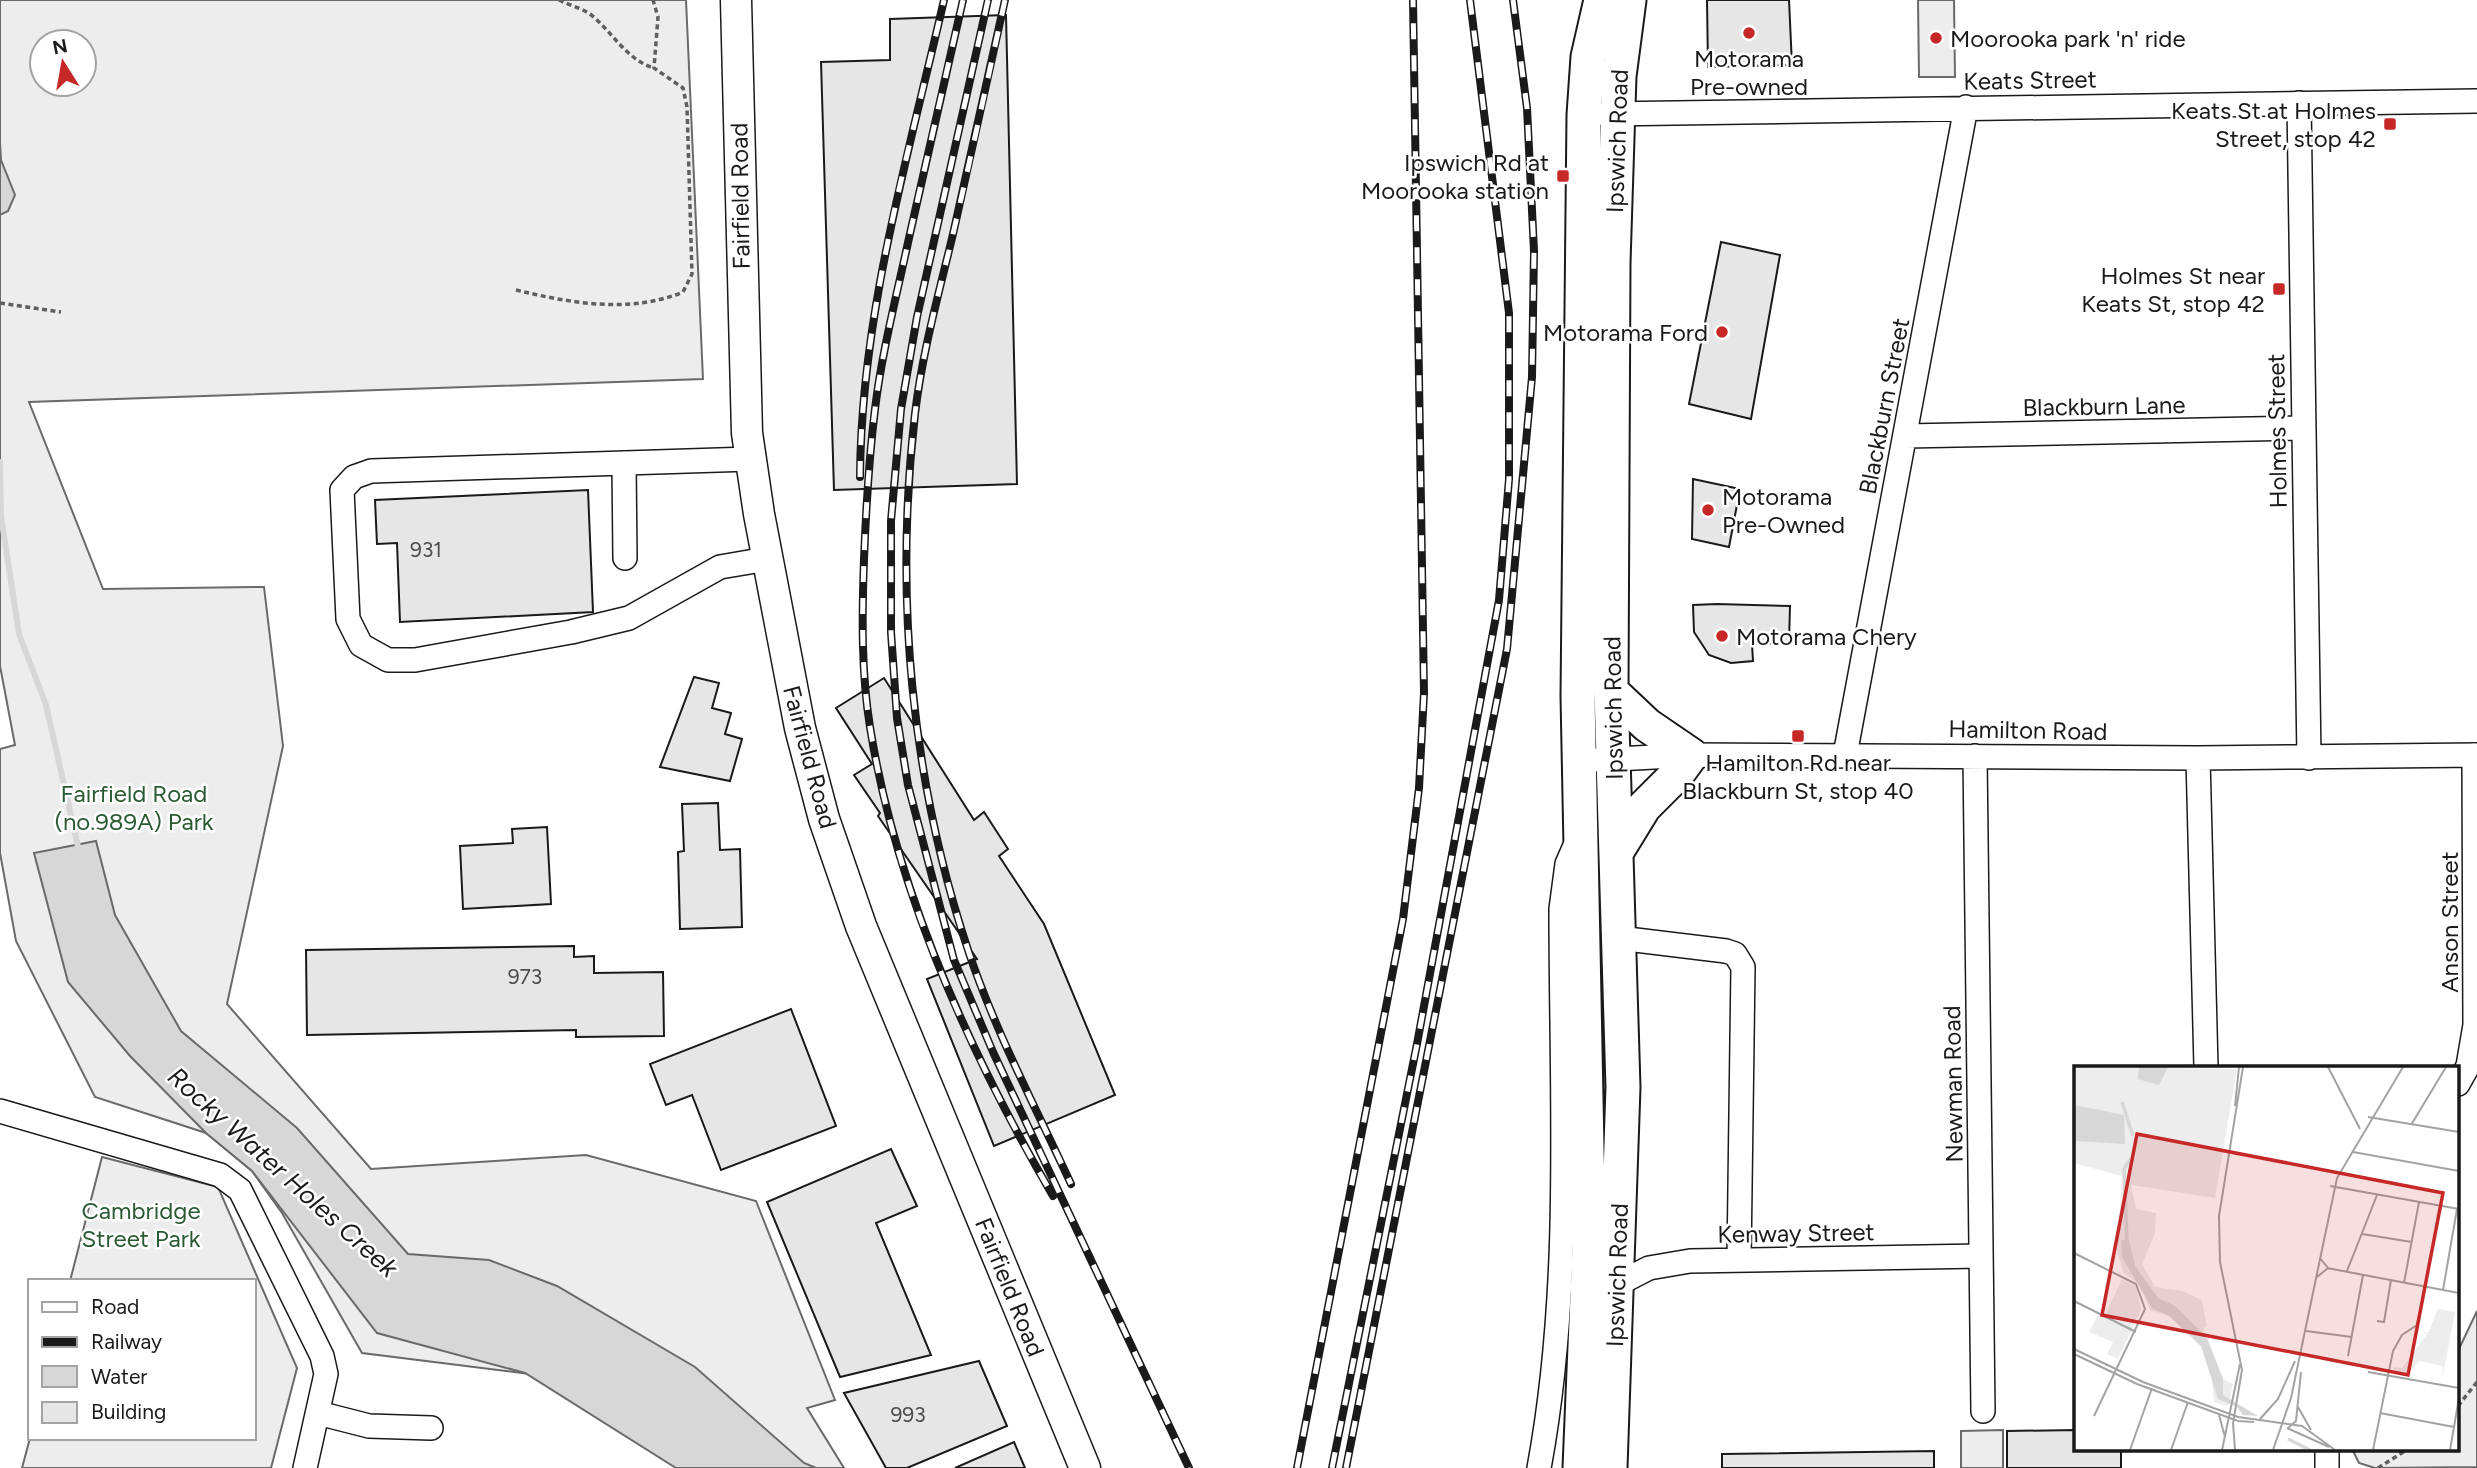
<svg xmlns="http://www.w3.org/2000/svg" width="2477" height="1468" viewBox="0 0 2477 1468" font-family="Figtree,sans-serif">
<rect width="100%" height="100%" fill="#fff"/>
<path fill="#ededed" stroke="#6a6a6a" stroke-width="2" fill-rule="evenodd" d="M 0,0 L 686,0 L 703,379 L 29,402 L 103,589 L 264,587 L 283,746 L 227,1004 L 371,1169 L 586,1155 L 756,1201 L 835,1400 L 807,1408 L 844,1468 L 678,1468 L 530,1374 L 362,1353 L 282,1213 L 252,1171 L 206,1133 L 95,1097 L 16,941 L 0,853 L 0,749 L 15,745 L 0,666 ZM 42,42 L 84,42 L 84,84 L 42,84 Z
M 1918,0 L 1954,0 L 1955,77 L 1919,77 Z
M 102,1157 L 218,1187 L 297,1368 L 271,1468 L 22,1468 L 30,1438 L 254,1438 L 254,1281 L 70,1281 Z
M 2477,1311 L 2477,1467 L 2375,1468 L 2359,1463 L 2352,1449 L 2458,1449 L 2458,1351 Z
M 2003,1430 L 2003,1468 L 1961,1468 L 1961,1431 Z"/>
<path fill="#d7d7d7" stroke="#6a6a6a" stroke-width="2" d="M 0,143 L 1,160 L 15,195 L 8,211 L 0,215 Z
M 96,841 L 115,915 L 181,1031 L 297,1128 L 408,1254 L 489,1260 L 557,1286 L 695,1367 L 804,1463 L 816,1468 L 676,1468 L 525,1373 L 377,1333 L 252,1171 L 206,1133 L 130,1056 L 68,982 L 34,853 Z"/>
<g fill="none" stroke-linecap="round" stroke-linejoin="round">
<path stroke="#d7d7d7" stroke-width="6" d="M 0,462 L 1,516 L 19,634 L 46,705 L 79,851"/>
</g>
<path fill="#e6e6e6" stroke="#1a1a1a" stroke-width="2" d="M 1707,0 L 1789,0 L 1792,65 L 1708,67 Z
M 1006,15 L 1017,484 L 834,490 L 821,62 L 890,60 L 890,19 Z
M 1721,242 L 1780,255 L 1751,419 L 1689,404 Z
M 1693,479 L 1740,489 L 1729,547 L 1692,539 Z
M 588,490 L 593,612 L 400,622 L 397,543 L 377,544 L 375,500 Z
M 1717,604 L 1790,606 L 1789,643 L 1752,644 L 1753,661 L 1731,663 L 1709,655 L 1694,632 L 1693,605 Z
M 694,677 L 719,683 L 712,708 L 731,713 L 725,734 L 742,739 L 730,781 L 660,767 Z
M 884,678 L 974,820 L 984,812 L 1008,849 L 999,856 L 1044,924 L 1115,1095 L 994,1146 L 927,979 L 977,959 L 878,816 L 880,813 L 854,775 L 872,764 L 836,708 Z
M 718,803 L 720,850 L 740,849 L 742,927 L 680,929 L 678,852 L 684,851 L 682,804 Z
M 547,827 L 551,904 L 463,909 L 460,846 L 513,843 L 512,829 Z
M 574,946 L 574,957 L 594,956 L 594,973 L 663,972 L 664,1036 L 576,1037 L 576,1030 L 307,1035 L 306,950 Z
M 791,1009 L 836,1126 L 721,1170 L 692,1095 L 666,1105 L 650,1064 Z
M 891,1149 L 917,1206 L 876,1223 L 931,1355 L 840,1377 L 767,1202 Z
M 979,1361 L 1007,1426 L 907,1468 L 886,1468 L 844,1393 Z
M 2076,1430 L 2076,1449 L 2121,1449 L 2121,1468 L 2007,1468 L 2007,1431 Z
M 1014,1442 L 1025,1468 L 955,1468 Z
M 1934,1451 L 1934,1468 L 1722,1468 L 1722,1454 Z"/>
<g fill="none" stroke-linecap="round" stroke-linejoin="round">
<g stroke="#1a1a1a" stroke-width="26">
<path id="minor" d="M 2299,103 L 2309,758
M 1605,114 L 2477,101
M 1906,436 L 2303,428
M 750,459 L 371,471 L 354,477 L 342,490 L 348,619 L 361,645 L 388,660 L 415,660 L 571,632 L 629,618 L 720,567 L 767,559
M 624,463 L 625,558
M 1845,755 L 1966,107
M 1975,756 L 1983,1411
M 2198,758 L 2206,1067
M 1598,760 L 1691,755 L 2198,758 L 2477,755
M 1619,938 L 1726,951 L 1735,954 L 1743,967 L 1739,1260
M 2458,1084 L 2468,1066 L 2475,1025 L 2474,755
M 0,1111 L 220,1175 L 240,1190 L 322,1356 L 326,1374 L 305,1468
M 1616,1285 L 1649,1268 L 1690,1261 L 1981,1256
M 318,1413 L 369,1426 L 431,1428
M 2327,1449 L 2327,1468
M 1539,1468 C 1573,1285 1561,1095 1561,909 L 1567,864 L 1574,848"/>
</g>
<g stroke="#1a1a1a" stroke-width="33">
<path id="major" d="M 736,0 L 747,433 L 759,514 L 800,728 L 824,819 L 861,926 L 1085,1468"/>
</g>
<g stroke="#1a1a1a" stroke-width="37">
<path id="highway" d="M 1611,691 L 1647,725 L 1691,755 L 1678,773 L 1644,807 L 1617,851
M 1580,1468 L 1589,1249 L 1578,696 L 1584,115 L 1588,57 L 1601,0
M 1610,1468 L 1623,1087 L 1611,691 L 1613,263 L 1619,76 L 1629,0"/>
</g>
<path stroke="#5f5f5f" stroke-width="3.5" stroke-dasharray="5 3.5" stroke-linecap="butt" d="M 559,0 C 569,5 581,8 590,14 C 612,31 626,60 654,68
M 516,290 C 570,303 630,314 683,292 L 692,274 L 687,107 L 683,88 L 654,68 L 658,17 L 653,0
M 0,303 L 61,312
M 2458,1406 L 2477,1382
M 2378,1468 L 2408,1449"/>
<use href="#minor" stroke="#fff" stroke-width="23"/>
<use href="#major" stroke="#fff" stroke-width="30"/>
<use href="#highway" stroke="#fff" stroke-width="33"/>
<g stroke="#1a1a1a" stroke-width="8">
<path id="rail" d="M 963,0 C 945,79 927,158 909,238 C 897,294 882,351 875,409 C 869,458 866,509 864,559 C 862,614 861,671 870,727 C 896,891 969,1052 1053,1196
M 988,0 L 917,317 L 901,409 L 891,521 L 891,632 L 897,718 L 908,785 L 954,960 L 993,1052 L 1189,1468
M 1005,0 C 988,78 971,156 953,234 C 939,293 922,353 915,414 C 894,596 911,780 969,953 C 996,1033 1036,1108 1071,1184
M 860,477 C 861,315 908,157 944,0
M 1297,1468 L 1403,919 L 1419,788 L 1424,693 L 1413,0
M 1332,1468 L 1417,1044 L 1499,600 L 1509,479 L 1509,313 L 1470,0
M 1346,1468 L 1507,649 L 1532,377 L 1534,251 L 1527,108 L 1513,0"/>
</g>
<use href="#rail" stroke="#fff" stroke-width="5" stroke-dasharray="16" stroke-linecap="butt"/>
</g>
<g fill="#c62828" stroke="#fff" stroke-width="2.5">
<circle cx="1749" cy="33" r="7"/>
<circle cx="1936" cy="38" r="7"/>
<rect x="2383" y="117" width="14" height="14" rx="3.5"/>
<rect x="1556" y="169" width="14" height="14" rx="3.5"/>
<rect x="2272" y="282" width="14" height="14" rx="3.5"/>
<circle cx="1722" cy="332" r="7"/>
<circle cx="1708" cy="510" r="7"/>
<circle cx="1722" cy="636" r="7"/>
<rect x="1791" y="729" width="14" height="14" rx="3.5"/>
</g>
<g text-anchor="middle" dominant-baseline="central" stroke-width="5" stroke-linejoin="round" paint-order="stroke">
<g font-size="21" fill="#4d4d4d">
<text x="426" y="549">931</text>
<text x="525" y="976">973</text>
<text x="908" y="1414">993</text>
</g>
<g font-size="24" fill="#1a1a1a" stroke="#fff" text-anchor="end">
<text x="1950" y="38" text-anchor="start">Moorooka park 'n' ride</text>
<text x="1749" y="58" text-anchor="middle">Motorama<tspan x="1749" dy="28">Pre-owned</tspan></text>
<text x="2376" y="110">Keats St at Holmes<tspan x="2376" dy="28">Street, stop 42</tspan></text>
<text x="1549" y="162">Ipswich Rd at<tspan x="1549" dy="28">Moorooka station</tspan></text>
<text x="2265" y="275">Holmes St near<tspan x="2265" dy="28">Keats St, stop 42</tspan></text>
<text x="1708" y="332">Motorama Ford</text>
<text x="1722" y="496" text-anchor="start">Motorama<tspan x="1722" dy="28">Pre-Owned</tspan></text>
<text x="1736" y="636" text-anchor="start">Motorama Chery</text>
<text x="1798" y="762" text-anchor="middle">Hamilton Rd near<tspan x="1798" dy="28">Blackburn St, stop 40</tspan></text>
</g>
<g font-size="24" fill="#1a1a1a" stroke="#fff">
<text transform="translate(2030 80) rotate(-1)">Keats Street</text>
<text transform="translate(1617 141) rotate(-88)">Ipswich Road</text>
<text transform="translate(740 196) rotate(-91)">Fairfield Road</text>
<text transform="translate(1884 406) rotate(-79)">Blackburn Street</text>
<text transform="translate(2104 406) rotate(-1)">Blackburn Lane</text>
<text transform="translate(2277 431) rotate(-91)">Holmes Street</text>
<text transform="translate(1613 708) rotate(-91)">Ipswich Road</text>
<text transform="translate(2028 730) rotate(1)">Hamilton Road</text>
<text transform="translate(810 757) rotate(75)">Fairfield Road</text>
<text transform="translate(2449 922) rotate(-90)">Anson Street</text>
<text transform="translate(1953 1084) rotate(-91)">Newman Road</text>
<text transform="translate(1796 1233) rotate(-1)">Kenway Street</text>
<text transform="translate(1617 1275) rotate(-88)">Ipswich Road</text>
<text transform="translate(1010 1287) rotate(68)">Fairfield Road</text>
</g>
<g font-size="24" fill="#2b5a34" stroke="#fff">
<text x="134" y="793">Fairfield Road<tspan x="134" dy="28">(no.989A) Park</tspan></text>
<text x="141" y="1210">Cambridge<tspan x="141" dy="28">Street Park</tspan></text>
</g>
<g font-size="26" font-style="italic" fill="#1a1a1a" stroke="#fff">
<text transform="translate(283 1172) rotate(42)">Rocky Water Holes Creek</text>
</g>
</g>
<g transform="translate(2074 1066)">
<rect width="385" height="385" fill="#fff"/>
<path d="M 0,1 L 163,3 L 141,132 L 57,119 L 62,143 L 82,147 L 81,167 L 68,198 L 81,221 L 108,225 L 128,234 L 133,261 L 129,262 L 149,313 L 159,318 L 154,340 L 140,336 L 137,304 L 127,280 L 96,250 L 76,244 L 66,219 L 49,206 L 43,184 L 48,110 L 0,97 ZM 48,213 L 62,220 L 67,244 L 44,293 L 33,288 L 39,276 L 15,266 L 24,249 L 30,251 ZM 364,243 L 381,246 L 368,314 L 369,300 L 345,295 L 334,309 L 320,305 L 319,301 L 328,302 L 353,268 L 343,263 L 354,267 Z" fill="#ededed"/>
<path d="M 65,1 L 94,1 L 85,19 L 64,13 ZM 0,39 L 50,49 L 51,78 L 0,75 ZM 47,174 L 55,174 L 61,200 L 84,232 L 101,240 L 133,272 L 149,313 L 149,329 L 184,350 L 169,349 L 163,341 L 144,333 L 127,280 L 95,250 L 78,242 L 48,191 Z" fill="#d7d7d7"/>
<path fill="none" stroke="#d7d7d7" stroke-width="3.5" d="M 48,36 L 59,70M 53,175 L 50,103 L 56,93M 214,373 L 236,384"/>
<path fill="none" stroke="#a3a3a3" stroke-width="2" d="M 254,1 L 286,63M 161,40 L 165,1M 294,51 L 385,66M 337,59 L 372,1M 279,86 L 385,105M 256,120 L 385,143M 288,168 L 338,176M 0,187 L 62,218 L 71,243 L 20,350M 253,202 L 385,227M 273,205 L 303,129M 243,211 L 254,202 L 246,192M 330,217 L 345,136M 369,224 L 383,143M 0,235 L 62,266M 303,255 L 310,256 L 317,214M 232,265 L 278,271M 0,283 L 69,316 L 164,351 L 228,360 L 261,384M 0,288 L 63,318 L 164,355 L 180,356M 274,290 L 289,209M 294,306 L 385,322M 224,341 L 237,364M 306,347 L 380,361M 145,349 L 151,371M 186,353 L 204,333 L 221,295M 213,362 L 255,381M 214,362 L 222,355 L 227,306M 56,384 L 78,322M 97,384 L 114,336M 148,384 L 166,298M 161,384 L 159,357 L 168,304 L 146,196 L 145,150 L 169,1M 199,384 L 217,332 L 263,112 L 329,1M 299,384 L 319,285 L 328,269 L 343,259 L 351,221M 376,384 L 385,332"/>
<path fill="#c62828" fill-opacity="0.15" stroke="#c62828" stroke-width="3.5" d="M 63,68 L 369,127 L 334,309 L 28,249 Z"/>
<rect width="385" height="385" fill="none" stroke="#1a1a1a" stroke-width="3.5"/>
</g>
<rect x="28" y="1279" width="228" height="161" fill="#ffffff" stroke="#a3a3a3" stroke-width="2"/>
<rect x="42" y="1302" width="35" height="10" fill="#ffffff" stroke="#a3a3a3" stroke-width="2"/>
<text x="91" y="1314" font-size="21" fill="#1a1a1a">Road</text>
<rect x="42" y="1337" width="35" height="10" fill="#1a1a1a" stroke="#a3a3a3" stroke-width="2"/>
<text x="91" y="1349" font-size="21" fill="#1a1a1a">Railway</text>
<rect x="42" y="1366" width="35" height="21" fill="#d7d7d7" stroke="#a3a3a3" stroke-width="2"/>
<text x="91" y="1384" font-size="21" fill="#1a1a1a">Water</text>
<rect x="42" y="1402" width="35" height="21" fill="#e6e6e6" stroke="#a3a3a3" stroke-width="2"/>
<text x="91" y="1419" font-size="21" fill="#1a1a1a">Building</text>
<g transform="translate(63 63) rotate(349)"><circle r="33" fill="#ffffff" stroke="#a3a3a3" stroke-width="2"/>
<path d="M0-5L12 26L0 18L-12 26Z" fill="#c62828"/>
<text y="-10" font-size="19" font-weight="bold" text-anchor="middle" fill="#1a1a1a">N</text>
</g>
</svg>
